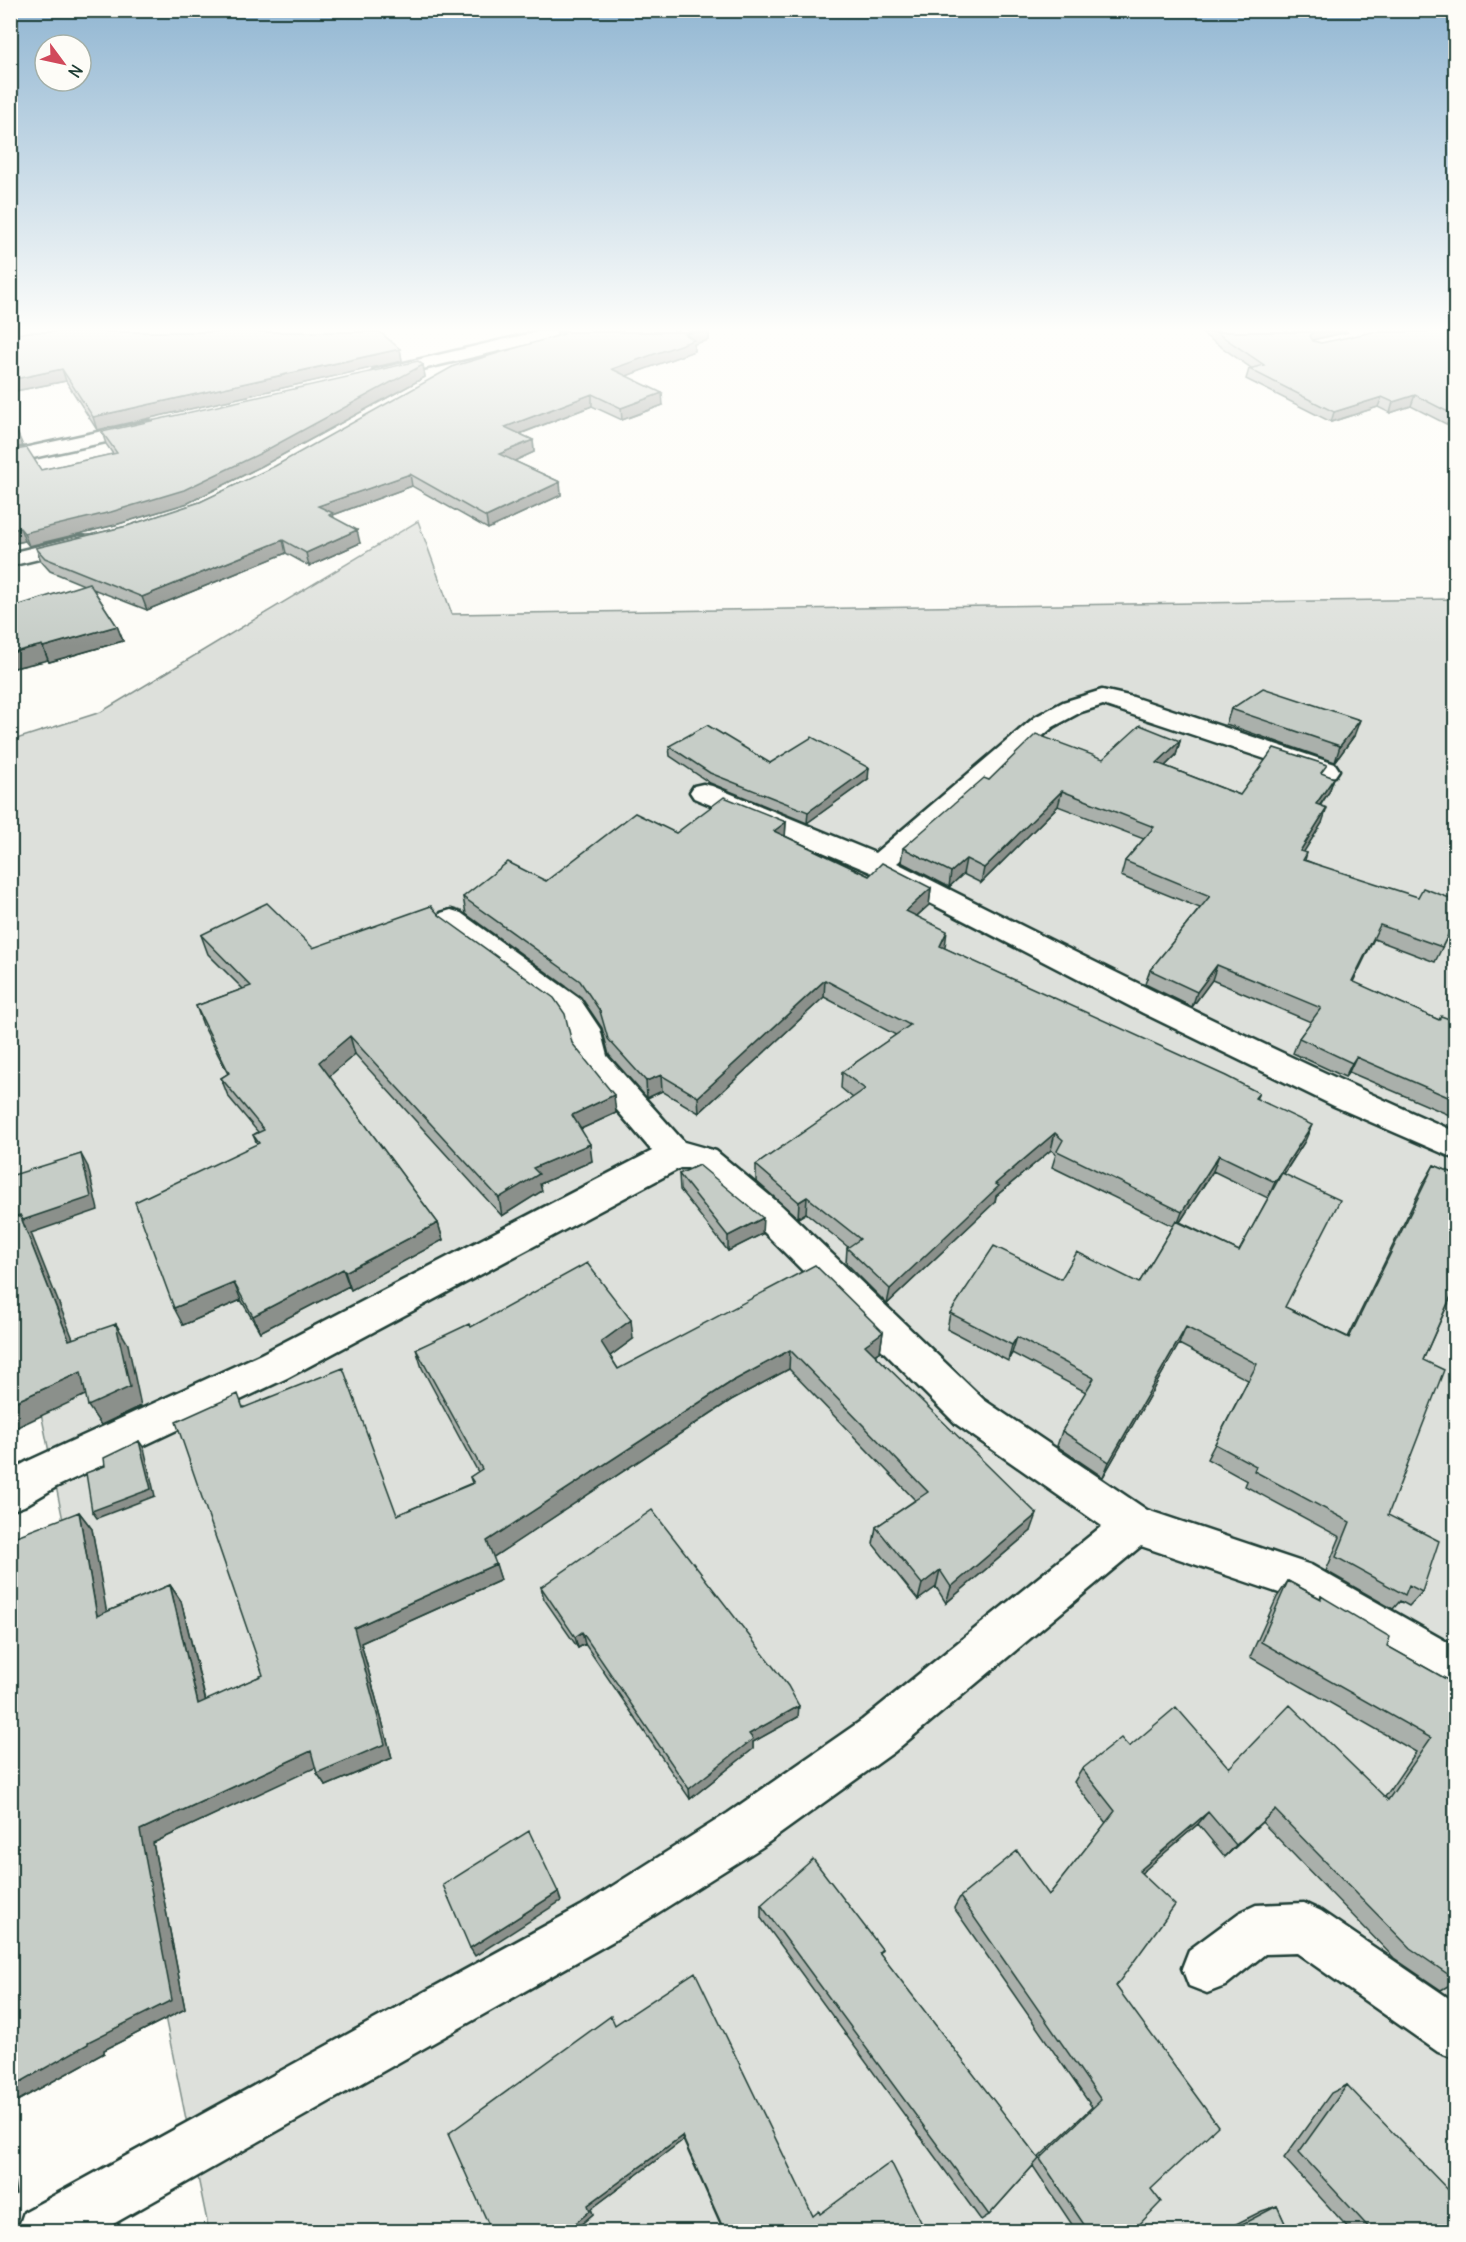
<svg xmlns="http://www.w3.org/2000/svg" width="1466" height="2242" viewBox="0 0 1466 2242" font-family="Delius,sans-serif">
<rect width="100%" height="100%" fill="#fdfcf7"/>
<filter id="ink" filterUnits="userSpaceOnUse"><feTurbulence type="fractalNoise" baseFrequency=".0167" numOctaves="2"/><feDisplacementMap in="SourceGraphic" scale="12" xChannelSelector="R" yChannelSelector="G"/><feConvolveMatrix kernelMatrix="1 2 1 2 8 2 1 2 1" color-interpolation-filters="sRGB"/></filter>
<g filter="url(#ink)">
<path fill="#dde0db" stroke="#7e8e88" stroke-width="1.5" d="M 418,521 L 452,614 L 1455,599 L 1455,2231 L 209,2231 L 11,1267 L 10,741 L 101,712 Z"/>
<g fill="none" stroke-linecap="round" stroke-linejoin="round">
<g stroke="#1f3d34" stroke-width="5">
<path id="minor" d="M 536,332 L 566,332 L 563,336 L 380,379 L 374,378 L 371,374 L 374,370 Z
M 149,421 L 156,423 L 159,427 L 156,431 L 10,463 L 10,451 Z
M 81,536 L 89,537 L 92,542 L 89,547 L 10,566 L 10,553 Z
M 1102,690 L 1133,697 L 1335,764 L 1339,770 L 1335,776 L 1326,778 L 1317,776 L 1103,705 L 1081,712 L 1053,727 L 897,863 C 1082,956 1266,1049 1456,1132 L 1456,1159 L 1334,1106 L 1143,1013 L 868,871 L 694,798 L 690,792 L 694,786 L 703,784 L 712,786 L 875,853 L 1035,717 L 1063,702 Z
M 451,910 L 461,913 L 580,999 L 600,1029 L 607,1056 L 684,1142 L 716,1151 L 781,1205 L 984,1400 L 1147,1510 L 1311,1565 L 1456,1647 L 1456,1694 L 1440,1688 L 1285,1595 L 1141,1546 L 894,1752 L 762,1847 L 615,1940 L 99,2232 L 17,2232 L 24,2212 L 581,1906 L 728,1813 L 862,1720 L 1102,1526 L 956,1424 L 757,1225 L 688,1168 L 680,1168 L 287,1378 L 56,1487 L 24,1506 L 10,1511 L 10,1471 L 28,1461 L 261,1354 L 652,1151 L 581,1068 L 576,1060 L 569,1031 L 558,1015 L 441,927 L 437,920 L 441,913 Z
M 1304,1903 L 1321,1911 L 1456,2003 L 1456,2059 L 1438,2052 L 1297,1953 L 1265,1954 L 1225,1986 L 1207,1993 L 1189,1986 L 1182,1968 L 1189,1950 L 1239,1913 L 1256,1905 Z"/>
</g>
<use href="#minor" fill="#fdfcf7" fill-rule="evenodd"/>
</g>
<path fill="#aab0ab" stroke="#1f3d34" stroke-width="1.5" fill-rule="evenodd" d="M 557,332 L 709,332 L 709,340 L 694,344 L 694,351 L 626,376 L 663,405 L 622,420 L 592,406 L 520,434 L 533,440 L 534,452 L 514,461 L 560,482 L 561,495 L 488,529 L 412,486 L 333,515 L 334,518 L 360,543 L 309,566 L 286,553 L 147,610 L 93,589 L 117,626 L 123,641 L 49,662 L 48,660 L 10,669 L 84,585 L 50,571 L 41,561 L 36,548 L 127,526 L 200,502 L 557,336 Z
M 1200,332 L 1348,332 L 1312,340 L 1313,341 L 1321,343 L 1455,332 L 1455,424 L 1450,426 L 1411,406 L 1390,413 L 1378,407 L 1331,422 L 1246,379 L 1249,369 L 1251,368 Z
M 10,335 L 400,349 L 402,361 L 97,430 L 66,381 L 10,392 Z
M 423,365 L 425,377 L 262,466 L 188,503 L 115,525 L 29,546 L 25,541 L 10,544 L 10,451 L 41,470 L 113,454 L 106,444 L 102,432 Z
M 1231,709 L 1354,736 L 1335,762 L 1226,724 Z
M 1180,741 L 1176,755 L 1165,766 L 1240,795 L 1323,774 L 1334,778 L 1329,792 L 1320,806 L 1322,823 L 1303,852 L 1307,853 L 1305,860 L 1455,921 L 1435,962 L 1374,939 L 1353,982 L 1439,1020 L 1455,1021 L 1455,1114 L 1454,1117 L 1349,1072 L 1345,1077 L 1293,1053 L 1299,1038 L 1311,1022 L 1212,980 L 1192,1007 L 1145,984 L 1150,970 L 1200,908 L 1121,876 L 1125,861 L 1144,839 L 1058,806 L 981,883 L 963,874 L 949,887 L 901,862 L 903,848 L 989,780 L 1103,759 Z
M 669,746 L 770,763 L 868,779 L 807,823 L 710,783 L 670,756 Z
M 786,822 L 785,836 L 869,876 L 931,888 L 929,905 L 917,916 L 944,948 L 1259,1093 L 1256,1099 L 1305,1141 L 1284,1174 L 1285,1307 L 1348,1337 L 1424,1182 L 1434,1165 L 1455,1174 L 1455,1297 L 1452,1295 L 1423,1360 L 1388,1515 L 1422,1592 L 1409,1606 L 1400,1601 L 1393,1609 L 1326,1571 L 1340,1537 L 1245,1486 L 1247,1481 L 1207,1459 L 1248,1380 L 1179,1344 L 1103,1477 L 1057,1446 L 1062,1431 L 1086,1392 L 1012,1353 L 1008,1361 L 947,1329 L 950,1313 L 1061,1279 L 1139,1283 L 1173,1226 L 1052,1167 L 1056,1154 L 1051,1150 L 996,1196 L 995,1202 L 887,1304 L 846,1263 L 847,1248 L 848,1247 L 806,1213 L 798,1218 L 756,1181 L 756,1165 L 853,1098 L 841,1088 L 842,1072 L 896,1035 L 824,997 L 699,1113 L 662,1091 L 647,1098 L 609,1055 L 602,1028 L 581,997 L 466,914 L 463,897 L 546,881 L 676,833 ZM 1213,1171 L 1268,1198 L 1239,1251 L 1180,1222 Z
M 439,915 L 572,1043 L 616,1113 L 581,1129 L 592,1161 L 540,1184 L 542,1191 L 502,1216 L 355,1054 L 329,1076 L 438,1223 L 443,1240 L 351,1290 L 349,1286 L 260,1332 L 241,1300 L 183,1325 L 257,1144 L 253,1135 L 258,1132 L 228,1096 L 221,1078 L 228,1074 L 203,1025 L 196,1006 L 243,989 L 208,954 L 201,935 L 313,948 Z
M 679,1174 L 762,1234 L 728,1251 L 680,1190 Z
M 471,1327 L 633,1339 L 610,1356 L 618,1369 L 883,1332 L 880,1351 L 875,1355 L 1031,1531 L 946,1603 L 936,1587 L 918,1600 L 873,1544 L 876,1527 L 915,1500 L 789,1369 L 731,1400 L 493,1557 L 501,1580 L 361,1643 L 392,1758 L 326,1786 L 317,1773 L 315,1767 L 153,1843 L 185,2009 L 104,2050 L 104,2053 L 10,2105 L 10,1550 L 79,1512 L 92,1529 L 106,1612 L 170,1585 L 181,1601 L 206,1701 L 263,1675 L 244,1407 L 397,1515 L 472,1483 L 470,1477 L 478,1472 L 422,1368 L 416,1349 Z
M 1288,1581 L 1320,1598 L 1321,1596 L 1387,1646 L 1455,1684 L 1455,1982 L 1441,1990 L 1394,1958 L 1262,1822 L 1225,1857 L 1198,1824 L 1141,1873 L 1116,1986 L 1151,2189 L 1132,2232 L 1077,2232 L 1033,2166 L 989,2215 L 981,2220 L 761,1918 L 761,1905 L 882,1949 L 880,1954 L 1038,2158 L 1092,2107 L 954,1908 L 960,1897 L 1049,1895 L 1106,1823 L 1074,1782 L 1082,1769 L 1129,1747 L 1385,1797 L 1416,1752 L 1250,1657 L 1277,1597 Z
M 541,1587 L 798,1717 L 753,1742 L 753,1749 L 690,1799 L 585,1644 L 578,1648 L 544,1599 Z
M 615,2025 L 813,2216 L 820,2214 L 926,2232 L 734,2232 L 733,2229 L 729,2232 L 724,2232 L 683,2140 L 591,2209 L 593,2214 L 572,2232 L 492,2232 Z
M 1347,2085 L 1455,2232 L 1352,2232 L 1284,2158 L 1331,2093 Z
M 1277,2206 L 1289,2232 L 1220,2232 L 1262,2211 Z"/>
<path fill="#8b908b" stroke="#1f3d34" stroke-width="1.5" d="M 694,332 L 709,332 L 709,340 L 694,344 L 694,351 L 613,381 L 612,369 L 685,334 Z
M 1313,332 L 1348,332 L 1312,340 L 1310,336 Z
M 400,349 L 402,361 L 97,430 L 93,417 Z
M 423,365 L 425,377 L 262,466 L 188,503 L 115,525 L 29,546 L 24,533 Z
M 62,369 L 66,381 L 10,392 L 10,380 Z
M 662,393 L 663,405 L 622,420 L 621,408 Z
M 592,394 L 592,406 L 506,439 L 505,427 Z
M 1415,395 L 1411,406 L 1390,413 L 1393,402 Z
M 1382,397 L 1378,407 L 1331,422 L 1334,412 Z
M 1454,415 L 1455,415 L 1455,424 L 1450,426 Z
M 18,434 L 23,446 L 10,449 L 10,436 Z
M 533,440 L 534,452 L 501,467 L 499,454 Z
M 410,474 L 412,486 L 333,515 L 336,526 L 318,506 Z
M 560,482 L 561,495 L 488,529 L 486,517 Z
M 20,528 L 25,541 L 10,544 L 10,530 Z
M 357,530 L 360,543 L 309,566 L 306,553 Z
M 283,540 L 286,553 L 147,610 L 142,597 Z
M 117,626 L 123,641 L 49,662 L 43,647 Z
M 42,645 L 48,660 L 10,669 L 10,653 Z
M 1360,720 L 1354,736 L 1335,762 L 1340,746 Z
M 1180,741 L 1176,755 L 1154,777 L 1157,763 Z
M 869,768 L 868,779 L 807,823 L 808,812 Z
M 1334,778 L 1329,792 L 1310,819 L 1316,804 Z
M 1062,791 L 1058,806 L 981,883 L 984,868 Z
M 1327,808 L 1322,823 L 1295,866 L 1300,851 Z
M 786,822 L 785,839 L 774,831 Z
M 966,859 L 963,874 L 949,887 L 951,872 Z
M 931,888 L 929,905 L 904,927 L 906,911 Z
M 947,931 L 945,947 L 938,962 L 940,946 Z
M 1217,965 L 1212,980 L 1192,1007 L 1197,992 Z
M 825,980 L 824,997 L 699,1113 L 698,1097 Z
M 350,1036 L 355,1054 L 325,1080 L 319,1062 Z
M 1356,1057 L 1349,1072 L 1345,1077 L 1352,1063 Z
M 661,1075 L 662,1091 L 647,1098 L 646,1081 Z
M 614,1095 L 616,1113 L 574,1132 L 572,1115 Z
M 1312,1125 L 1305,1141 L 1268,1198 L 1275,1182 Z
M 1055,1133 L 1051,1150 L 996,1196 L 995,1202 L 887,1304 L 890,1289 L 995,1184 Z
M 590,1144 L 592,1161 L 540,1184 L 542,1191 L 502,1216 L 499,1198 L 533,1168 Z
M 81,1154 L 88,1167 L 98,1210 L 31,1233 L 81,1359 L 69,1340 L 20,1215 Z
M 1219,1155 L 1213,1171 L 1176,1228 L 1182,1212 Z
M 807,1197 L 806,1213 L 798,1218 L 799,1202 Z
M 763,1218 L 762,1234 L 728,1251 L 728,1236 Z
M 438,1223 L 443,1240 L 351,1290 L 345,1272 Z
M 343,1269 L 349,1286 L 260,1332 L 253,1316 Z
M 234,1283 L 241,1300 L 183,1325 L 174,1308 Z
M 631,1320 L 633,1339 L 603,1361 L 601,1342 Z
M 116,1324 L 128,1344 L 141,1406 L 101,1425 L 88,1406 Z
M 1186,1327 L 1179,1344 L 1103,1477 L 1109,1462 Z
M 883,1332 L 880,1351 L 862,1363 L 865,1345 Z
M 1017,1337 L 1012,1353 L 1008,1361 L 1012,1345 Z
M 790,1350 L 789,1369 L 731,1400 L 492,1558 L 487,1541 L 731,1382 Z
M 81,1372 L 94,1391 L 11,1430 L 10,1404 Z
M 139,1441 L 144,1448 L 155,1496 L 97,1518 L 92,1511 Z
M 79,1512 L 92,1529 L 110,1631 L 97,1616 Z
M 1037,1514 L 1031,1531 L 946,1603 L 951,1587 Z
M 496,1564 L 501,1580 L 361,1643 L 392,1758 L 326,1786 L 317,1773 L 354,1628 Z
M 940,1570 L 936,1587 L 918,1600 L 922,1584 Z
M 170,1585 L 181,1601 L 210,1719 L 198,1704 Z
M 582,1632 L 585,1644 L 578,1648 L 575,1637 Z
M 799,1706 L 798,1717 L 753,1742 L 753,1749 L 690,1799 L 689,1789 L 749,1734 Z
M 311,1751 L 321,1765 L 153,1843 L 185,2009 L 104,2050 L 104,2053 L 10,2105 L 10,2088 L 88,2042 L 140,1830 Z
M 1275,1810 L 1262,1822 L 1225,1857 L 1236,1845 Z
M 1208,1812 L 1198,1824 L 1130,1883 L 1139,1871 Z
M 558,1892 L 561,1901 L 475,1956 L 470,1948 Z
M 682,2136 L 683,2140 L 591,2209 L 593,2214 L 572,2232 L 565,2232 L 588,2205 Z
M 10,2154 L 16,2194 L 10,2197 Z
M 733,2226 L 733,2229 L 729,2232 L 725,2232 Z"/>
<path fill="#c6cdc7" stroke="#1f3d34" stroke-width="1.5" d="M 28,332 L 380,332 L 400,349 L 93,417 L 62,369 L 10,380 L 10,335 Z
M 561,332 L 694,332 L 685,334 L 694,340 L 612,369 L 662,393 L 621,408 L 592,394 L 505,427 L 533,440 L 499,454 L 560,482 L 486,517 L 410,474 L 318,506 L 333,513 L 329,515 L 357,530 L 306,553 L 283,540 L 142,597 L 45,558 L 36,548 L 127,526 L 200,502 L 275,466 L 454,366 L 564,334 Z
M 1216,332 L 1313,332 L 1310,336 L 1313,341 L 1321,343 L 1372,332 L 1455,332 L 1455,415 L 1454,415 L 1415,395 L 1393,402 L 1382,397 L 1334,412 L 1249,369 L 1264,365 Z
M 418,361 L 423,365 L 259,454 L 184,490 L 111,512 L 24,533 L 20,528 L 10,530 L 10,451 L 27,448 L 41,470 L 117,453 L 102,432 Z
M 10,421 L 18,434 L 10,436 Z
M 89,583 L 117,626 L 43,647 L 42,645 L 10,653 L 10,608 Z
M 1263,688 L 1360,720 L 1340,746 L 1231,709 Z
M 707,725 L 770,763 L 812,737 L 869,768 L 808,812 L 710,773 L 669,746 Z
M 1140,725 L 1180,741 L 1157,763 L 1240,795 L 1274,748 L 1327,765 L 1321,773 L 1334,778 L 1316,804 L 1327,808 L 1300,851 L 1307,853 L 1303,860 L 1418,897 L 1423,888 L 1455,900 L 1455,921 L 1442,947 L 1380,925 L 1352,981 L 1439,1020 L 1441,1016 L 1455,1021 L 1455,1100 L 1356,1057 L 1352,1063 L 1299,1038 L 1321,1008 L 1217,965 L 1197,992 L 1150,970 L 1210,896 L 1125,861 L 1154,827 L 1062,791 L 984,868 L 966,859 L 951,872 L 903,848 L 984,778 L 989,780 L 1036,734 L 1103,759 Z
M 724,797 L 786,822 L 774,831 L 869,876 L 882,863 L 931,888 L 906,911 L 947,931 L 940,946 L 1226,1076 L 1259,1093 L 1255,1098 L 1312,1125 L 1275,1182 L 1219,1155 L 1182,1212 L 1057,1151 L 1063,1140 L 1055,1133 L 995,1184 L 999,1186 L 890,1289 L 847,1248 L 860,1239 L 807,1197 L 799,1202 L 756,1165 L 865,1089 L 842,1072 L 910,1025 L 825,980 L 698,1097 L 661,1075 L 646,1081 L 608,1039 L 600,1011 L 580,981 L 463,897 L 508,862 L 546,881 L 635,813 L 676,833 Z
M 267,903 L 313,948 L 431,906 L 439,915 L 554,998 L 565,1014 L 572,1043 L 614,1095 L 572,1115 L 590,1144 L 533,1168 L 539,1174 L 499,1198 L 350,1036 L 319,1062 L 438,1223 L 345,1272 L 343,1269 L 253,1316 L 234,1283 L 174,1308 L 135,1202 L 259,1143 L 253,1135 L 264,1130 L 221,1078 L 229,1073 L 196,1006 L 251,986 L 201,935 Z
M 81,1154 L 91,1197 L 23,1220 L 20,1215 L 12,1218 L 10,1210 L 10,1176 Z
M 699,1165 L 763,1218 L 728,1236 L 679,1174 Z
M 1434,1165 L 1455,1174 L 1455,1287 L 1423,1360 L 1444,1370 L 1388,1515 L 1439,1541 L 1422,1592 L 1409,1585 L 1405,1595 L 1336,1557 L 1350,1522 L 1254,1471 L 1256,1466 L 1215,1444 L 1257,1364 L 1186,1327 L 1109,1462 L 1062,1431 L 1094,1378 L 1017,1337 L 1012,1345 L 950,1313 L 994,1246 L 1061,1279 L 1077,1252 L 1139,1283 L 1176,1221 L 1239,1251 L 1282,1173 L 1340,1200 L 1285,1307 L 1349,1338 Z
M 20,1215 L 69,1340 L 116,1324 L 130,1387 L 88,1406 L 81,1372 L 10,1404 L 10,1219 Z
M 587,1263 L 631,1320 L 601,1342 L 618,1369 L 815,1265 L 883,1332 L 865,1345 L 1037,1514 L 951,1587 L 940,1570 L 922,1584 L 876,1527 L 928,1492 L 790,1350 L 731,1382 L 487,1541 L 496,1564 L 354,1628 L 385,1744 L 317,1773 L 311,1751 L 140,1830 L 172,2000 L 88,2042 L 88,2044 L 10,2088 L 10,1550 L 15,1548 L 14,1537 L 79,1512 L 97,1616 L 170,1585 L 198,1704 L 263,1675 L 176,1422 L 238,1394 L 243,1408 L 343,1368 L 397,1515 L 474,1483 L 470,1477 L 482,1469 L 416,1349 L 469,1324 L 471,1327 Z
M 139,1441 L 151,1489 L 92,1511 L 86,1473 L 105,1466 L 104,1458 Z
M 652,1510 L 788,1686 L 799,1706 L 749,1734 L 753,1739 L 689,1789 L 582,1632 L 575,1637 L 541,1587 Z
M 1288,1581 L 1321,1599 L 1321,1596 L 1390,1637 L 1387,1646 L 1455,1684 L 1455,1979 L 1410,1948 L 1275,1810 L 1236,1845 L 1208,1812 L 1139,1871 L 1175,1905 L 1116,1986 L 1218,2126 L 1151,2189 L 1161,2202 L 1132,2232 L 1089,2232 L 1040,2159 L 1101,2100 L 960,1897 L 1017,1851 L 1049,1895 L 1115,1811 L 1082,1769 L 1121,1738 L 1129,1747 L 1176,1707 L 1229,1768 L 1290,1705 L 1388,1800 L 1431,1738 L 1261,1642 Z
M 529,1831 L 558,1892 L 470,1948 L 443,1885 Z
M 813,1859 L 882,1949 L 879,1952 L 1039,2159 L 989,2215 L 761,1905 Z
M 695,1972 L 813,2216 L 819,2211 L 820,2214 L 891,2162 L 926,2232 L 735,2232 L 733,2226 L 725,2232 L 682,2136 L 588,2205 L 590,2211 L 565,2232 L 492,2232 L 448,2134 L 611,2016 L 615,2025 Z
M 1347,2085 L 1455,2197 L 1455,2232 L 1373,2232 L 1299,2152 Z
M 1277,2206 L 1289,2232 L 1227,2232 Z"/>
</g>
<linearGradient id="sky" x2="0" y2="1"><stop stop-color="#91b6d2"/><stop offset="0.51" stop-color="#fefefb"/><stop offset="1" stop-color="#fefefb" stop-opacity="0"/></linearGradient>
<rect width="1466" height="646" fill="url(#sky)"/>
<rect width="1466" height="2242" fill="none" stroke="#fdfcf7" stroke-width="36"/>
<rect x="18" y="18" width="1430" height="2206" fill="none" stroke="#1f3d34" stroke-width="2" filter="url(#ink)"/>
<g transform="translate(63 63) rotate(123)"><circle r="28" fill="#fdfcf7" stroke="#a4b0a9" stroke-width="1.5"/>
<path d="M0-4.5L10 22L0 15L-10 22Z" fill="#d1495b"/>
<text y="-9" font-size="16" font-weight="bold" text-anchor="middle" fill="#1f3d34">N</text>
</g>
</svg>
